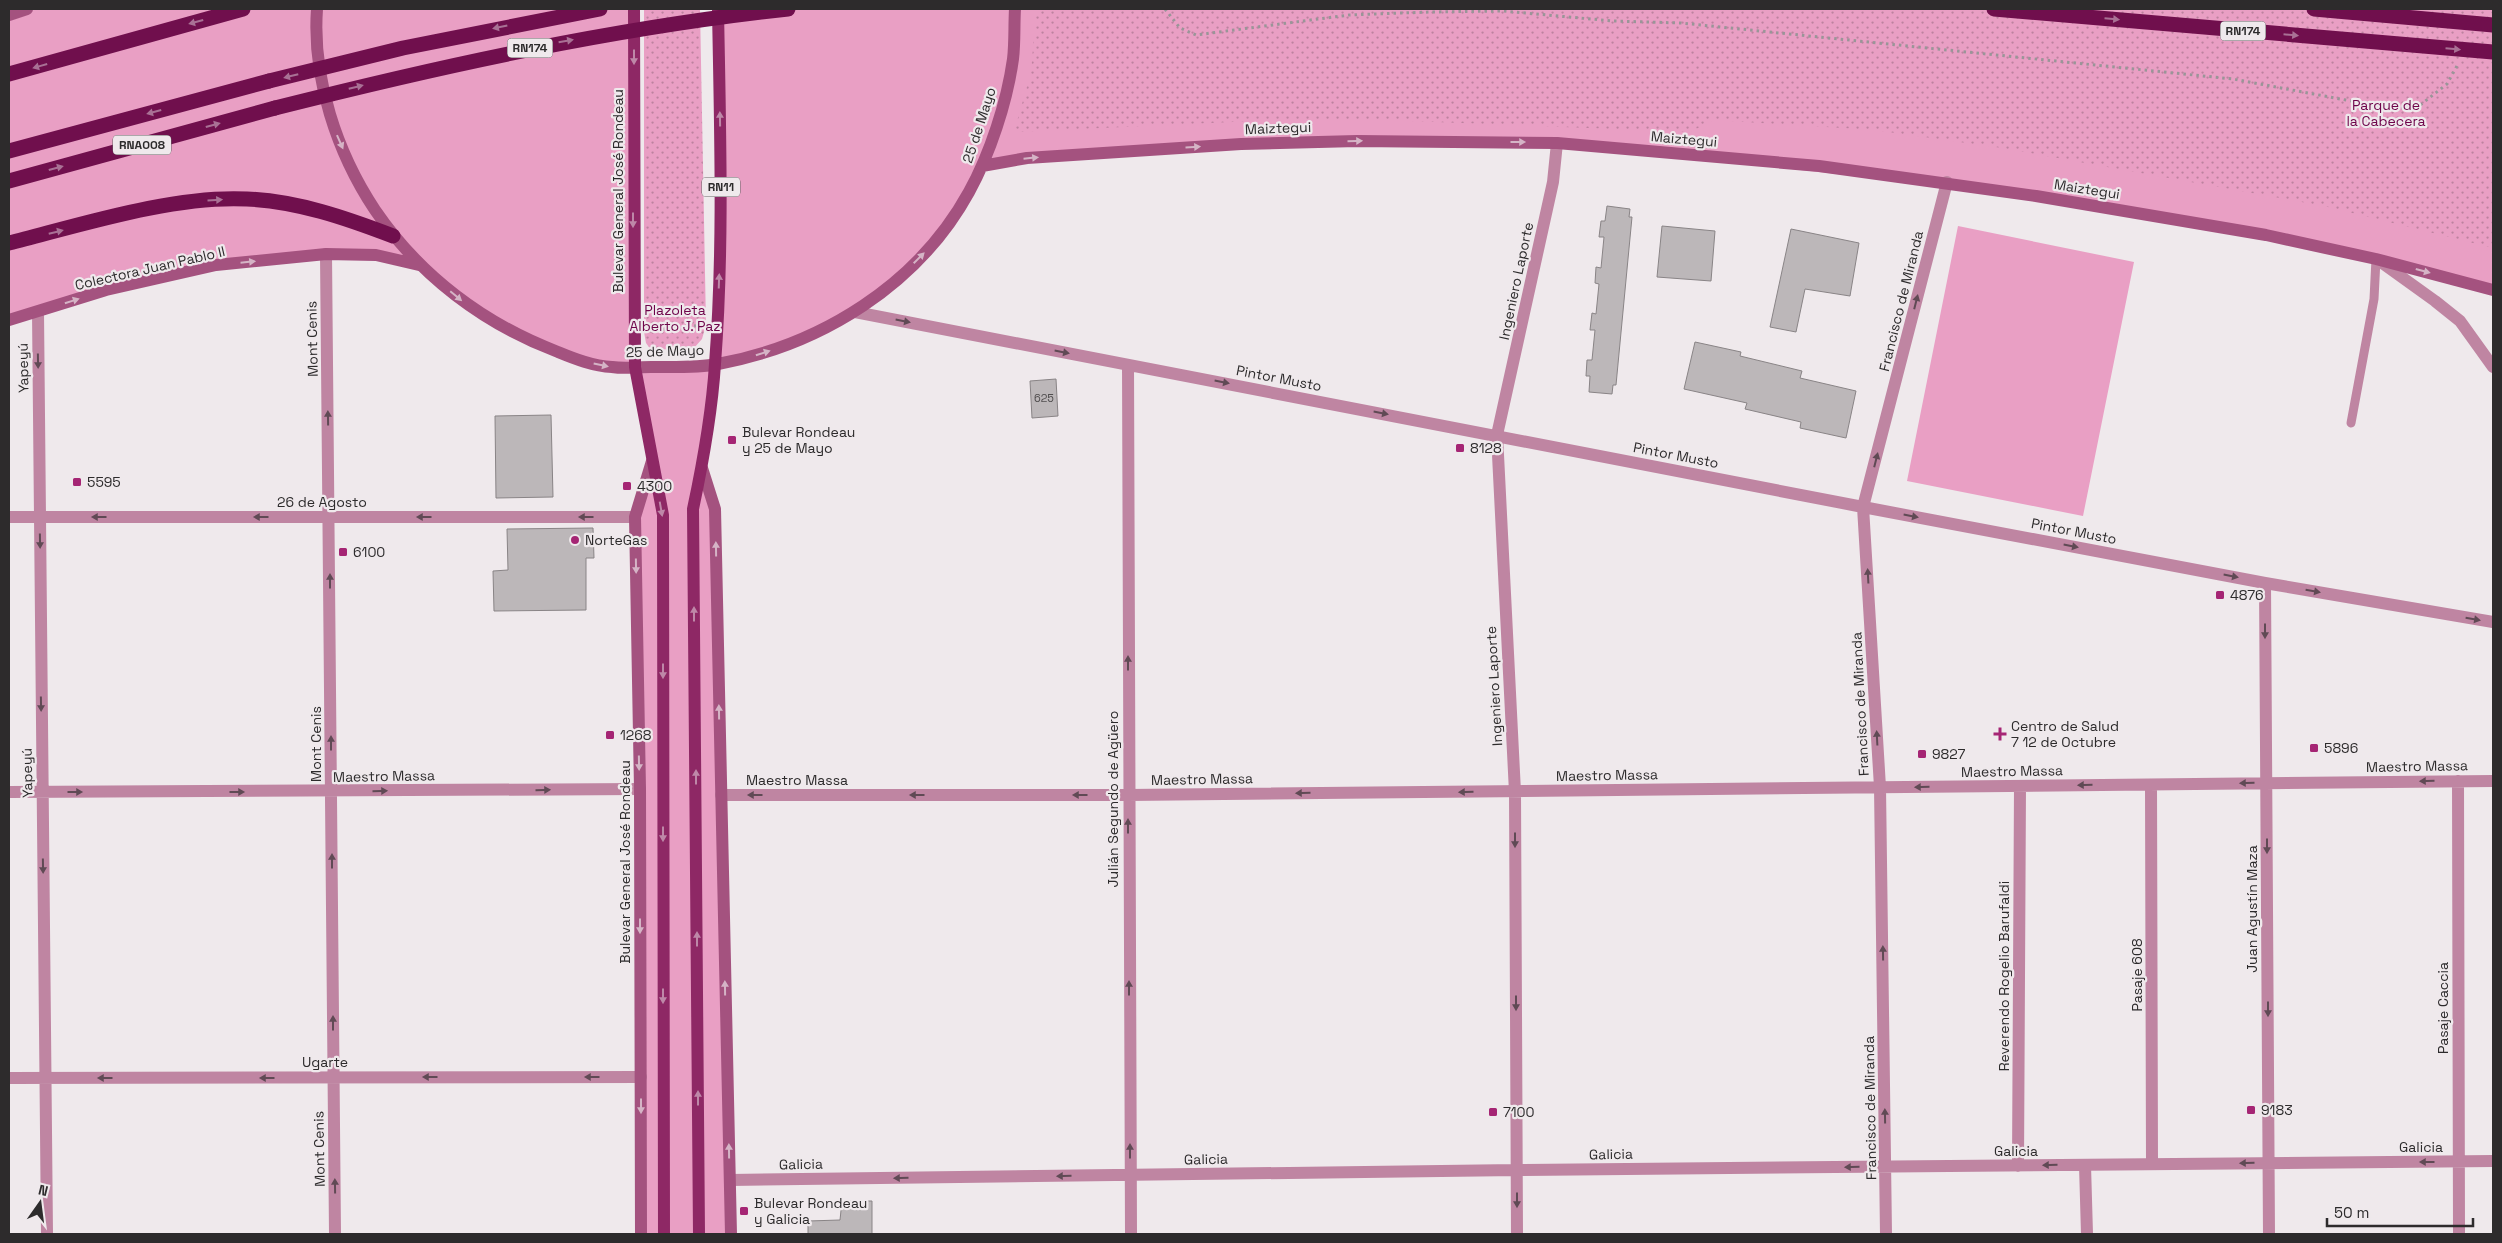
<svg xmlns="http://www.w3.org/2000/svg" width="2502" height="1243" viewBox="0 0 2502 1243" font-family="'Space Grotesk',sans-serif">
<defs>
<pattern id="park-dots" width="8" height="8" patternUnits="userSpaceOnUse" patternTransform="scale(1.25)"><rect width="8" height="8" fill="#e99fc4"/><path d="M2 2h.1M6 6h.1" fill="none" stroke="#bd829f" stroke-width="1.8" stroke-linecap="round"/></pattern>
</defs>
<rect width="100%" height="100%" fill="#efe9ec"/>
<path fill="#e99fc4" d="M 27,9 L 634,9 L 635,367 L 715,365 L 718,9 L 2493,9 L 2493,290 L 2376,259 L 2036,196 L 1557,143 L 1357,141 L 982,166 L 968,194 L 894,283 L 809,337 L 715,365 L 702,468 L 715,509 L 731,1234 L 641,1234 L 635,517 L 652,461 L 635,367 L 612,367 L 524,340 L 419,265 L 376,255 L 216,265 L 9,320 L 9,15 Z
M 1958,226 L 2134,262 L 2083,516 L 1907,481 Z"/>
<path fill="url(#park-dots)" d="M 644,9 L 700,9 L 706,325 L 702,339 L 694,348 L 651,350 L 646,343 L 644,332 Z
M 1036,9 L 2493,9 L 2493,248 L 2324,206 L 2002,148 L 1874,130 L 1714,120 L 1690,132 L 1357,119 L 1254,121 L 1014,132 L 1031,72 Z"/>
<path fill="#bcb7b9" stroke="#898486" d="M 1607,206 L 1630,209 L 1629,217 L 1632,217 L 1616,385 L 1613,385 L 1612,394 L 1589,392 L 1590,376 L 1586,376 L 1587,360 L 1592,360 L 1595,330 L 1590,330 L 1592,313 L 1596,314 L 1599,284 L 1595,283 L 1596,267 L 1601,268 L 1604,237 L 1599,237 L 1601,221 L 1605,221 Z
M 1662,226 L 1715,231 L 1711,281 L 1657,277 Z
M 1791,229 L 1859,243 L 1850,296 L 1805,289 L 1796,332 L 1770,327 Z
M 1695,342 L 1741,352 L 1740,356 L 1802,371 L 1800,378 L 1856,391 L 1846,438 L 1800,428 L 1801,422 L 1745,409 L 1747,403 L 1684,389 Z
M 1056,379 L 1058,416 L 1032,418 L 1030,381 Z
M 551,415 L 553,497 L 496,498 L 495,416 Z
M 593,528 L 594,558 L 586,558 L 586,610 L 494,611 L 493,571 L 508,570 L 507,529 Z
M 842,1201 L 872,1201 L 872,1234 L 808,1234 L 808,1221 L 840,1220 Z"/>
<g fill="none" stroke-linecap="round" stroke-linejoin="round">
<path stroke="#9a9598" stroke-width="3" stroke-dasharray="2.5 4" stroke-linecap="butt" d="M 1165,9 L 1180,28 L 1196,35 L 1349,15 L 1430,12 L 1503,11 L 1613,21 L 1681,23 L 2233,79 L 2394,109 L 2419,106 L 2447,84 L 2458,64
M 649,331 L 703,325"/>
<path stroke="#bf85a2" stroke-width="9" d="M 2351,423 L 2374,299 L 2376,259"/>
<path stroke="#bf85a2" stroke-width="12" d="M 326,254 L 335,1234
M 2378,260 L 2435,301 L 2460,321 L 2493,367
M 38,312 L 47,1234
M 855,312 L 1863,507 L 2265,583 L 2493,622
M 1128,365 L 1131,1234
M 9,517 L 635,517
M 2265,583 L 2269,1234
M 2458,781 L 2459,1234
M 2151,785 L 2152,1164
M 9,792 L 640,789
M 721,795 L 1128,795 L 2493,781
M 9,1078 L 641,1077
M 2085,1165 L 2087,1234
M 2018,1166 L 2020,786
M 730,1180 L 1517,1170 L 2493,1161
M 1517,1234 L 1515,792 L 1497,435 L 1553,182 L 1557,143
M 1886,1234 L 1880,787 L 1863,507 L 1947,182"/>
<path stroke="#a4527f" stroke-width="12" d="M 317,9 C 312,78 337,153 375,210 C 420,276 484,324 558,352 C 575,359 593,366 612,367 C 625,369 638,367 651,367 C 673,367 697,368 718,364 C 821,345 918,285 969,192 C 990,154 1007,102 1013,59 C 1015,43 1014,25 1015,9
M 9,15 L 27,9
M 982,166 L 1027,158 L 1241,144 L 1357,141 L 1557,143 L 1819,166 L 2036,196 L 2266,235 L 2376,259 L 2493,290
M 9,320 L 106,290 L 216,265 L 326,254 L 376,255 L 419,265
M 702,468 L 715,509 L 731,1234
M 641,1234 L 640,789 L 635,517 L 652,461"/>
<path stroke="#8e2865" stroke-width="12" d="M 634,9 L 635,367 L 663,515 L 664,1234
M 699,1234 L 693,509 C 703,462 712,412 715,364 C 724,246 720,127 718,9"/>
<path stroke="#700f4d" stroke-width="15" d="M 9,74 L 243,9
M 9,151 L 269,81
M 9,181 L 275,108
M 9,243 C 80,225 174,195 247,199 C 297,201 346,218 393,236"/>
<path stroke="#700f4d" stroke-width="15" d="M 1994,9 L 2493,52
M 2314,9 L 2493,25
M 269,81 L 403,48 L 600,9
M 275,108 C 445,65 614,28 788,9"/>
</g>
<defs><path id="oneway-solid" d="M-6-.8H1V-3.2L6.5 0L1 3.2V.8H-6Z" transform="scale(1.25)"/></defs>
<g fill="#a97195">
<use href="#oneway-solid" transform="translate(2112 19) rotate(5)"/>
<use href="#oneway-solid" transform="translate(196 22) rotate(165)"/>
<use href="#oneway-solid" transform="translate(500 27) rotate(168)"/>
<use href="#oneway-solid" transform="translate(2291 35) rotate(5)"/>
<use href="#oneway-solid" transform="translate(566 41) rotate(-10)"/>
<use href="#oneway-solid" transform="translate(2453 49) rotate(5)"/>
<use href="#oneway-solid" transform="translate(40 66) rotate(164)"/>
<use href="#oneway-solid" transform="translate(291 76) rotate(166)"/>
<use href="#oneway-solid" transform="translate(356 87) rotate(-14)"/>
<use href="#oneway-solid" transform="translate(154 112) rotate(165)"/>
<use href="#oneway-solid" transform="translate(213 125) rotate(-15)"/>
<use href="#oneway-solid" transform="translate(56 168) rotate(-15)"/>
<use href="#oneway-solid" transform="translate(215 200) rotate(-3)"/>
<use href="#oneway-solid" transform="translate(56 232) rotate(-14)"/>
</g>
<g fill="#be88a8">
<use href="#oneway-solid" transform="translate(634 57) rotate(90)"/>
<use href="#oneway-solid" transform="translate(720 119) rotate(-91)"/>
<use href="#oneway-solid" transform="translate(633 220) rotate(90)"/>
<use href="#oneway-solid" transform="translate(719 281) rotate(-88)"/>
<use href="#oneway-solid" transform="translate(661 509) rotate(80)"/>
<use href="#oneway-solid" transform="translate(694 614) rotate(-90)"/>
<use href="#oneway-solid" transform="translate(663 671) rotate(90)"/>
<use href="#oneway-solid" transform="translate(696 777) rotate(-90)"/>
<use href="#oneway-solid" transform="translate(663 834) rotate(90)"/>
<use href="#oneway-solid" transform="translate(697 939) rotate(-90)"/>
<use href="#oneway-solid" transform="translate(663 996) rotate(90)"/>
<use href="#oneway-solid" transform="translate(698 1098) rotate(-90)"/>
</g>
<g fill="#d5b4c6">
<use href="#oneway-solid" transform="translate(1355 141) rotate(-1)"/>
<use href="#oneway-solid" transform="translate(340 142) rotate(66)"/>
<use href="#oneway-solid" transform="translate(1518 142)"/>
<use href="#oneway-solid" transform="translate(1193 147) rotate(-3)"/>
<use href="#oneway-solid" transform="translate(1031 158) rotate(-6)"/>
<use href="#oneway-solid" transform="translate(919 258) rotate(-45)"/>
<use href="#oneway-solid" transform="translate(248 262) rotate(-6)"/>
<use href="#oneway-solid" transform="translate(2423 271) rotate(15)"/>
<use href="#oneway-solid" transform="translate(456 296) rotate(40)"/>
<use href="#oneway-solid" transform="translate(72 301) rotate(-18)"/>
<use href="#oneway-solid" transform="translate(763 353) rotate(-18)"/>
<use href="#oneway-solid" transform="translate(601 365) rotate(12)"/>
<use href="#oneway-solid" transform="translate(716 549) rotate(-91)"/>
<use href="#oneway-solid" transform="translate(636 566) rotate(89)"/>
<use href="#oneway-solid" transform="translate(719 712) rotate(-91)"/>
<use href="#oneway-solid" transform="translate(639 763) rotate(89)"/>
<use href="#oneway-solid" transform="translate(640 926) rotate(90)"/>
<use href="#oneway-solid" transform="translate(725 988) rotate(-91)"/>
<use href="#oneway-solid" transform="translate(641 1106) rotate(90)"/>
<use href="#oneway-solid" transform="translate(729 1151) rotate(-91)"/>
</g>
<g fill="#604a55">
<use href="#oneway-solid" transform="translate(1916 302) rotate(-76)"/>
<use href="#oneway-solid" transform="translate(903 321) rotate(11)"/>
<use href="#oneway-solid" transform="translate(1062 352) rotate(11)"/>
<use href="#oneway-solid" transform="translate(38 361) rotate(89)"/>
<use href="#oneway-solid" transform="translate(1222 382) rotate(11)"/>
<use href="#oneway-solid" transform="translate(1381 413) rotate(11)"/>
<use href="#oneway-solid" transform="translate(328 418) rotate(-91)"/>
<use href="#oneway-solid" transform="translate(1876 460) rotate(-76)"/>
<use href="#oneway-solid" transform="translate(1911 516) rotate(11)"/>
<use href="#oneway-solid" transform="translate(99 517) rotate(-180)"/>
<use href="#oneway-solid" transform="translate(261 517) rotate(-180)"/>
<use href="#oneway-solid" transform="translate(424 517) rotate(180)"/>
<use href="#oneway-solid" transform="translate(586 517) rotate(180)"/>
<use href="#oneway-solid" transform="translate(40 541) rotate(89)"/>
<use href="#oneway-solid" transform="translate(2071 546) rotate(11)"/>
<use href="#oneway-solid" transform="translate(1868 576) rotate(-93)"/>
<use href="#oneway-solid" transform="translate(2231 576) rotate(11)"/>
<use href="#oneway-solid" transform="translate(330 581) rotate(-90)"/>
<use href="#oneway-solid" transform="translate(2313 591) rotate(10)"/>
<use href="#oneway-solid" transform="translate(2473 619) rotate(10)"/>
<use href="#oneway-solid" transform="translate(2265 631) rotate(90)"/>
<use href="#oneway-solid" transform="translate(1128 663) rotate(-90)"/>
<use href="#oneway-solid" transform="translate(41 704) rotate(89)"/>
<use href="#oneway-solid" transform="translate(1877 738) rotate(-93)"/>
<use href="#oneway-solid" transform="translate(331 743) rotate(-90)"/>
<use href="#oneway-solid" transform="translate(2427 781) rotate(179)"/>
<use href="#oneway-solid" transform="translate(2247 783) rotate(179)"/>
<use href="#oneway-solid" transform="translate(2085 785) rotate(179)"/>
<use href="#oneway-solid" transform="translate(1922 787) rotate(179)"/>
<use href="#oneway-solid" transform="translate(543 790) rotate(-1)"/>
<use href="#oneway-solid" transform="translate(380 791) rotate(-1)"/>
<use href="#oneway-solid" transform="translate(75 792)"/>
<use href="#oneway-solid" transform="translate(237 792)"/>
<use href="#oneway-solid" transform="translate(1466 792) rotate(179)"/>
<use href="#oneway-solid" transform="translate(1303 793) rotate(179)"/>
<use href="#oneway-solid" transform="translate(755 795) rotate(180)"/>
<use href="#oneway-solid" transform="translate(917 795) rotate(180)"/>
<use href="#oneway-solid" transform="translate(1080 795) rotate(180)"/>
<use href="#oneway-solid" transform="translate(1128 826) rotate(-90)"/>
<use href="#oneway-solid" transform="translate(1515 840) rotate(90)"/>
<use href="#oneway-solid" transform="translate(2267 846) rotate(90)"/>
<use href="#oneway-solid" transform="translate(332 861) rotate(-90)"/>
<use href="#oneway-solid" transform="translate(43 866) rotate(89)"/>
<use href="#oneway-solid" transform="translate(1883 953) rotate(-91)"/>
<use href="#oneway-solid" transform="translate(1129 988) rotate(-90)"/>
<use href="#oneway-solid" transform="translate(1516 1003) rotate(90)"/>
<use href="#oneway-solid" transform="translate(2268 1009) rotate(90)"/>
<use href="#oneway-solid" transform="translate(333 1023) rotate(-90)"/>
<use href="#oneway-solid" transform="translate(430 1077) rotate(180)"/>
<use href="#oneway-solid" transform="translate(592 1077) rotate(180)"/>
<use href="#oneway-solid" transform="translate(105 1078) rotate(180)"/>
<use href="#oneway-solid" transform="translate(267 1078) rotate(180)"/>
<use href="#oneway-solid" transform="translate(1885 1116) rotate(-91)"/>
<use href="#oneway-solid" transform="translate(1130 1151) rotate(-90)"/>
<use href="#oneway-solid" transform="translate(2427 1162) rotate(180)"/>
<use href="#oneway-solid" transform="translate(2247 1163) rotate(179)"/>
<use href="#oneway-solid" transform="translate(2050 1165) rotate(179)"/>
<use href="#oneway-solid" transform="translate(1852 1167) rotate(179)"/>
<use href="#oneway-solid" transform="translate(1064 1176) rotate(179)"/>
<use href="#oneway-solid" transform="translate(901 1178) rotate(179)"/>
<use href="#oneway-solid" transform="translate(335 1186) rotate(-91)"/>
<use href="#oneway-solid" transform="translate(1517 1200) rotate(90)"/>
</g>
<g fill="#a52574" stroke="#efe9ec" stroke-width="2">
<rect x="727" y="435" width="10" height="10" rx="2.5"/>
<rect x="1455" y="443" width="10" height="10" rx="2.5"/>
<rect x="72" y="477" width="10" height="10" rx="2.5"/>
<rect x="622" y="481" width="10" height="10" rx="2.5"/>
<circle cx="575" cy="540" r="5"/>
<rect x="338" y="547" width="10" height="10" rx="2.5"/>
<rect x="2215" y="590" width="10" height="10" rx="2.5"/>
<path d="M1997.5 726.5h5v5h5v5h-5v5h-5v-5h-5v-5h5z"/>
<rect x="605" y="730" width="10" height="10" rx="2.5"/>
<rect x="2309" y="743" width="10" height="10" rx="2.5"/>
<rect x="1917" y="749" width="10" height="10" rx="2.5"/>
<rect x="2246" y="1105" width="10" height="10" rx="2.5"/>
<rect x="1488" y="1107" width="10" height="10" rx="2.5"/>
<rect x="739" y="1206" width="10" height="10" rx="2.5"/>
</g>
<g text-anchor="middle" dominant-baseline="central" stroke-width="4.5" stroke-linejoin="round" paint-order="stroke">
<g font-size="11" fill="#514e4f">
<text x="1044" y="398">625</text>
</g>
<g fill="#efe9ec" stroke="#676466" stroke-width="1">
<rect x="2220.5" y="21.5" width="45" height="19" rx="4"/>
<rect x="507.5" y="38.5" width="45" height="19" rx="4"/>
<rect x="113" y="135.5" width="58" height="19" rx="4"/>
<rect x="702" y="177.5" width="38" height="19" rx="4"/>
</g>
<g font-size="12" font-weight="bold" fill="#2d2b2c">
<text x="2243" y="31">RN174</text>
<text x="530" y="48">RN174</text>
<text x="142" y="145">RNA008</text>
<text x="721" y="187">RN11</text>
</g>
<g font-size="14" fill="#6e044a" stroke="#efe9ec">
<text x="2386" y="105">Parque de<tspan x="2386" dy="16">la Cabecera</tspan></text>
<text x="675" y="310">Plazoleta<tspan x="675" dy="16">Alberto J. Paz</tspan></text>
</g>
<g font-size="14" fill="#2d2b2c" stroke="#efe9ec">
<text transform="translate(979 125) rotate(-72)">25 de Mayo</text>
<text transform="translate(1278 128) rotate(-2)">Maiztegui</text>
<text transform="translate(1684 139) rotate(5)">Maiztegui</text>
<text transform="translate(2087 189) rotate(9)">Maiztegui</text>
<text transform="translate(618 191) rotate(-90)">Bulevar General José Rondeau</text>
<text transform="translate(150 268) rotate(-13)">Colectora Juan Pablo II</text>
<text transform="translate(1516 281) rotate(-78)">Ingeniero Laporte</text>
<text transform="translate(1901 301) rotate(-76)">Francisco de Miranda</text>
<text transform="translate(312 339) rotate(-91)">Mont Cenis</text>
<text transform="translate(665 351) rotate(-2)">25 de Mayo</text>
<text transform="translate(23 368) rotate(-91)">Yapeyú</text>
<text transform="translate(1279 378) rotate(11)">Pintor Musto</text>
<text transform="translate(1676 455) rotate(11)">Pintor Musto</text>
<text x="322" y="502">26 de Agosto</text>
<text transform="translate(2074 531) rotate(11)">Pintor Musto</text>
<text transform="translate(1494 686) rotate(-93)">Ingeniero Laporte</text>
<text transform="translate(1860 704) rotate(-93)">Francisco de Miranda</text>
<text transform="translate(316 744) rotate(-90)">Mont Cenis</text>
<text transform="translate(2417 766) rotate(-1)">Maestro Massa</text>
<text transform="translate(2012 771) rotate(-1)">Maestro Massa</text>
<text transform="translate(27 773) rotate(-91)">Yapeyú</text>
<text transform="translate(1607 775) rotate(-1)">Maestro Massa</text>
<text transform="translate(384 776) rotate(-1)">Maestro Massa</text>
<text transform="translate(1202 779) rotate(-1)">Maestro Massa</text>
<text x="797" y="780">Maestro Massa</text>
<text transform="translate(1113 799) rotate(-90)">Julián Segundo de Agüero</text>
<text transform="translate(625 862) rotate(-90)">Bulevar General José Rondeau</text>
<text transform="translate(2252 909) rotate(-90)">Juan Agustín Maza</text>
<text transform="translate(2137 975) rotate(-90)">Pasaje 608</text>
<text transform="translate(2004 976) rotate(-90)">Reverendo Rogelio Barufaldi</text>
<text transform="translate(2443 1008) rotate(-90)">Pasaje Caccia</text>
<text x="325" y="1062">Ugarte</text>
<text transform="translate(1870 1108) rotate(-91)">Francisco de Miranda</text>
<text x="2421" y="1147">Galicia</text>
<text transform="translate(319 1149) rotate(-91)">Mont Cenis</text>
<text x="2016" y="1151">Galicia</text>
<text transform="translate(1611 1154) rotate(-1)">Galicia</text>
<text transform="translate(1206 1159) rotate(-1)">Galicia</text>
<text transform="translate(801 1164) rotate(-1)">Galicia</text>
</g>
<g font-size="14" fill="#2d2b2c" stroke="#efe9ec" text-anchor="start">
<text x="742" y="432">Bulevar Rondeau<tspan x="742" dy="16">y 25 de Mayo</tspan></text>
<text x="1470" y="448">8128</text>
<text x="87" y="482">5595</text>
<text x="637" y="486">4300</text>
<text x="585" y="540">NorteGas</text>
<text x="353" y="552">6100</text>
<text x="2230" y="595">4876</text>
<text x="2011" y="726">Centro de Salud<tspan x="2011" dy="16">7 12 de Octubre</tspan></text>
<text x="620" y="735">1268</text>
<text x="2324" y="748">5896</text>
<text x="1932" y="754">9827</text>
<text x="2261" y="1110">9183</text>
<text x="1503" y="1112">7100</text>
<text x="754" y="1203">Bulevar Rondeau<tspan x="754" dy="16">y Galicia</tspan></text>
</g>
</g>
<rect width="2502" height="1243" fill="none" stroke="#2d2b2c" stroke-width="20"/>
<g transform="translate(40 1203) rotate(14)" stroke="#efe9ec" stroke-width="4" paint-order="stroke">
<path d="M0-4L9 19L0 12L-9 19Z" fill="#2d2b2c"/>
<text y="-8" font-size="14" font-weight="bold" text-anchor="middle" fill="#2d2b2c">N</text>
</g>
<path d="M2327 1218v8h146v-8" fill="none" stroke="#2d2b2c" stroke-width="2.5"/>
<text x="2334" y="1218" font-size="15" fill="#2d2b2c" stroke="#efe9ec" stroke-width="4" paint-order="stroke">50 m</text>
</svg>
